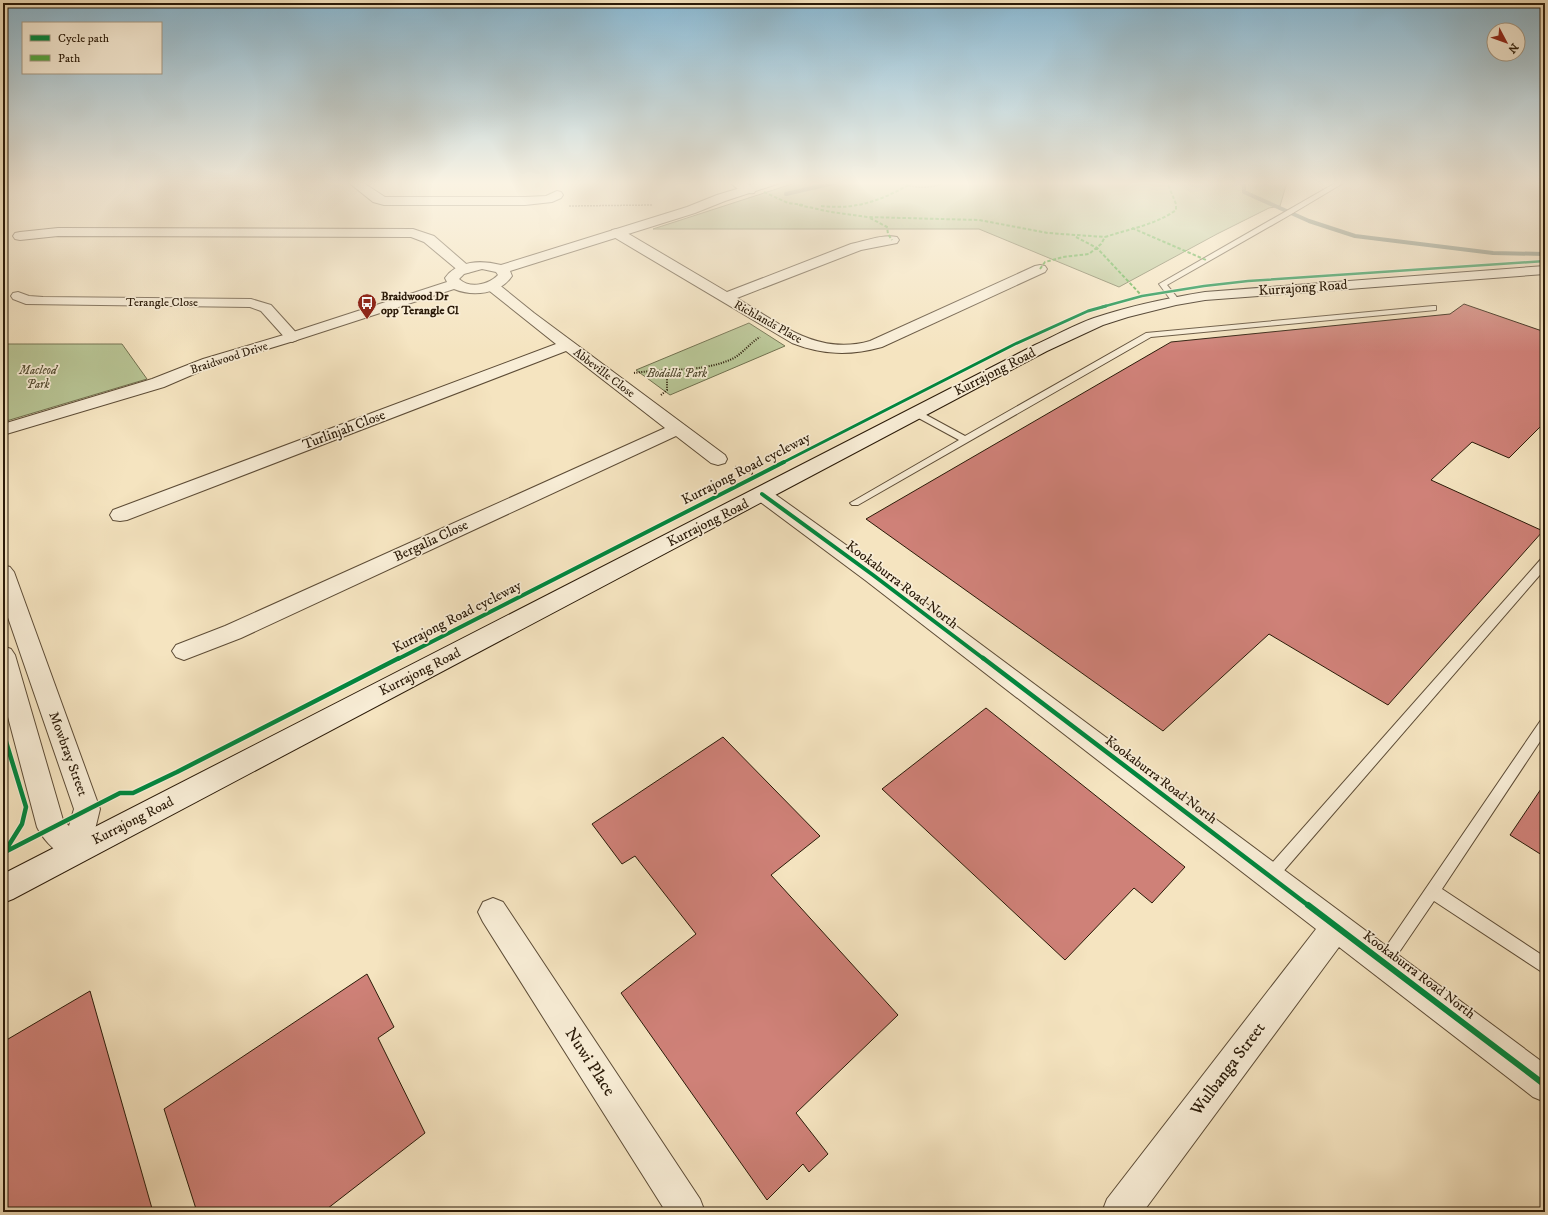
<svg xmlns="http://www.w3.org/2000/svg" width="1548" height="1215" viewBox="0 0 1548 1215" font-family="'IM FELL DW Pica',serif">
<rect width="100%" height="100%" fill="#f5e4c0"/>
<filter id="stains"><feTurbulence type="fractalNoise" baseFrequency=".005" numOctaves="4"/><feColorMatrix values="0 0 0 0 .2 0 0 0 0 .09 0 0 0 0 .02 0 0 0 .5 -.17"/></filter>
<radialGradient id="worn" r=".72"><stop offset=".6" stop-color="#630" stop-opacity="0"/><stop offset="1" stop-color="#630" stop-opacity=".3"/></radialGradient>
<path fill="#b8c595" stroke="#71704e" d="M 798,182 L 1287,182 L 1280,206 L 1269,208 L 1217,234 L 1119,287 L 979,229 L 653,229 Z
M 749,323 L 785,346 L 670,395 L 636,370 Z
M 3,344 L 122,344 L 147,379 L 3,422 Z"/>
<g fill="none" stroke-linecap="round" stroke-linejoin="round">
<path stroke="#6e7d6e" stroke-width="4" d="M 1244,182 L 1244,192 L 1309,221 L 1355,236 L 1493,253 L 1545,254
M 786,194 L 838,182"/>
</g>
<path fill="#cf8178" stroke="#2a1a08" d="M 1464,304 L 1545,332 L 1545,422 L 1509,458 L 1472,442 L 1431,480 L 1543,531 L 1388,705 L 1269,634 L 1163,731 L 866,519 L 1171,342 L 1450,314 Z
M 986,708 L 1185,867 L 1152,903 L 1134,888 L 1065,960 L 882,789 Z
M 723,737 L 820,836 L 771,875 L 898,1015 L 796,1113 L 828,1154 L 809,1172 L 803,1164 L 767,1200 L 621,993 L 696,934 L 635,856 L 622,864 L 592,824 Z
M 1545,783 L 1545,857 L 1510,835 Z
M 367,974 L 394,1027 L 378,1038 L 425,1133 L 323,1212 L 197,1212 L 164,1109 Z
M 90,991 L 153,1212 L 3,1212 L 3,1042 Z"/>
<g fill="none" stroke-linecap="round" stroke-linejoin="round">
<g stroke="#5d4c36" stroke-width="2">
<path id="service" d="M 1337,182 L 1345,182 L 1288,216 L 1167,285 L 1180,301 L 1179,303 L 1173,303 L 1159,284 Z
M 1433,306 L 1436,306 L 1436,310 L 1151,337 L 858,505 L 852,505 L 850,503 L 959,440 L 913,415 L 912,413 L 913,411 L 919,411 L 965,436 L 1146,333 Z
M 1545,558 L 1545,569 L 1275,881 L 1270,883 L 1265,881 L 1263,876 L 1265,871 L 1541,559 Z
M 1545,719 L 1545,734 L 1442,889 L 1545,957 L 1545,974 L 1434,901 L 1389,967 L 1384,970 L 1379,967 L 1376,962 L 1379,957 L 1541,720 Z"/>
</g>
<g stroke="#5d4c36" stroke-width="2">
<path id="minor" d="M 348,182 L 362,182 L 385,197 L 525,197 L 546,196 L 557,191 L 561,192 L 563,195 L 561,198 L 552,202 L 525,205 L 384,205 L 373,202 Z
M 730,182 L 745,182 L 756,190 L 754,193 C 746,195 735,188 730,182 Z
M 58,228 L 413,229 L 434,236 L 472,269 L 470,272 L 465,273 L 460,272 L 424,242 L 411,237 L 58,236 L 20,240 L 15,239 L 13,236 L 15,233 L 20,232 Z
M 617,229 L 622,230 L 727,292 L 851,244 C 865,241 883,234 897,237 L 899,240 L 897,243 L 861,250 L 737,298 C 780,324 818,356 870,341 L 1035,266 L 1040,265 L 1045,266 L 1047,269 L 1045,272 L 882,347 C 850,356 823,355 792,343 L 612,236 L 611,233 L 612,230 Z
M 492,282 L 497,283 L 534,313 L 725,455 L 727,459 L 725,463 L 718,465 L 711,463 L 676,436 L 241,638 L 184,660 L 176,657 L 172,651 L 176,645 L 225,626 L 665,428 L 566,351 L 127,520 L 120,521 L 113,520 L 110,515 L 113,510 L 556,344 L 487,289 L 485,286 L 487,283 Z
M 18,292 L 29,296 L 43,297 L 251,299 L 271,305 L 300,337 L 297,340 L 292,342 L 287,340 L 261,311 L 250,307 L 26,304 L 13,299 L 11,296 L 13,293 Z
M 762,488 L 769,490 L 881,570 L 1545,1064 L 1545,1102 L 1533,1097 L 1339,947 L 1143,1212 L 1102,1212 L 1107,1199 L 1316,929 L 865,580 L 755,498 L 752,494 L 755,490 Z
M 493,898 L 503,902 L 700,1199 L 705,1212 L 666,1212 L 483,922 L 478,912 L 483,902 Z"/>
</g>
<g stroke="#5d4c36" stroke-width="2">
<path id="tertiary" d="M 760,182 L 779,182 L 777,184 L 725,201 L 695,213 L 510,271 L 512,276 C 500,294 473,297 454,289 L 297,340 L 215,365 L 164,387 L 3,435 L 3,424 L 152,379 L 203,359 L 287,334 L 447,282 L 445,278 C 457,260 482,260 501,265 L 687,207 L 717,195 ZM 482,269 L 496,272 L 498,275 C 488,285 470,289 459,279 L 464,274 Z
M 3,565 L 10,567 L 14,572 L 100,809 L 90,850 L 86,859 L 76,863 C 61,857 44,842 37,827 L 3,698 L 3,646 L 11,649 L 15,655 L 63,820 L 69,826 L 74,809 L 3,603 Z"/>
</g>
<g stroke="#2a1a08" stroke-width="2">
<path id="secondary" d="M 1545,266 L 1545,274 L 1205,300 L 1176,305 L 1128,317 L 1103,325 L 1047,351 L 13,899 L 3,903 L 3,874 L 1035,345 C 1055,336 1074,325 1094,318 C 1130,306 1168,298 1205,292 Z"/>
</g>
<path stroke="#2a1a08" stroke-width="1.5" stroke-dasharray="0.5 1" stroke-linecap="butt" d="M 896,182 C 913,188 930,190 946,182
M 569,206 L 652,205"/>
<path stroke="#2a1a08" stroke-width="2" stroke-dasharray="1 1.5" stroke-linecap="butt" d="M 634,373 C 666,368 704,373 734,358 C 744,352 750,343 760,337
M 661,395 L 667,390 L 667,370"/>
<path stroke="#2a1a08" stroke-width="2.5" stroke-dasharray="1 2" stroke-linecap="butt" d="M 735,467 L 755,475"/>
<use href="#service" fill="#f8edd6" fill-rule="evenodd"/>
<use href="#minor" fill="#f8edd6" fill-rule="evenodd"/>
<use href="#tertiary" fill="#f8edd6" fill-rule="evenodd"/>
<use href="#secondary" fill="#f8edd6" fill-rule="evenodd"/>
<path stroke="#53a941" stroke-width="2" stroke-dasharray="3.5 2" stroke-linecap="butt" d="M 764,192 L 788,203 L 803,205
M 799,205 L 831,212 L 867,217 L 979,220 L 1048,233 L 1105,237
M 821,206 C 858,210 882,200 914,182
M 870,218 L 887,227 L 888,234 L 892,240
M 1132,228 L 1206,260
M 1076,237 L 1097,248 L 1142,296
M 1040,269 L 1045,262 L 1063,257 L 1089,254 L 1101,244 L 1105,237 C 1129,229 1155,225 1176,210 L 1176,204 L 1167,182"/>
<g stroke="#f8edd6" stroke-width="4">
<path id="cycleway-far4" d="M 1102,307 L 1142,296 L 1204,286 L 1248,281 L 1545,261"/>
</g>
<g stroke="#f8edd6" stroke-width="5">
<path id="cycleway-far3" d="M 782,463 L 1015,344 L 1088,311 L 1106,306"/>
</g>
<g stroke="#f8edd6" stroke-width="6">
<path id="cycleway-far2" d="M 762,494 L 873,575 L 984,659
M 398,659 L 784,462"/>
</g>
<g stroke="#f8edd6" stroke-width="7">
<path id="cycleway-far1" d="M 983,658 L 1309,906
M 3,732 L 26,807 L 22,824 L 7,848
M 3,853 L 120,793 L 133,793 L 177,772 L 399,658"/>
</g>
<g stroke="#f8edd6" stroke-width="8">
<path id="cycleway" d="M 1308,905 L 1545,1085"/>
</g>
<use href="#cycleway-far4" stroke="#00873e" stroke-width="2.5"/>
<use href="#cycleway-far3" stroke="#00873e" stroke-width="3"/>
<use href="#cycleway-far2" stroke="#00873e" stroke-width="4"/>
<use href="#cycleway-far1" stroke="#00873e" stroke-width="4.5"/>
<use href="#cycleway" stroke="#00873e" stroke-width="6"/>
</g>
<linearGradient id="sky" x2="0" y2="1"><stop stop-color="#89b8d2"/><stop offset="0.52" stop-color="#faf3e3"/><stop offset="1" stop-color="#faf3e3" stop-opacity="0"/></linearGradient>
<rect width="1548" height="352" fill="url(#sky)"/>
<defs>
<g id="bus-pin" transform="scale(1)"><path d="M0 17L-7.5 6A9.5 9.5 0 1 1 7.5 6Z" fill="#8f2418" stroke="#f8edd6"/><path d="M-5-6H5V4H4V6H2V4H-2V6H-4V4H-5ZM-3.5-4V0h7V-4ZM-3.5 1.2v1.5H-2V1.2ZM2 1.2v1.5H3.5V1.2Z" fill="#fff"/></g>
</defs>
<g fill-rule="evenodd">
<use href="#bus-pin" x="367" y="303"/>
</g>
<g text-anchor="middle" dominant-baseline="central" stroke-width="3.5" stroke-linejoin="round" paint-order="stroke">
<g font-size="12" font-weight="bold" fill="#2a1a08" stroke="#f8edd6" text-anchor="start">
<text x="381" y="296">Braidwood Dr<tspan x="381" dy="14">opp Terangle Cl</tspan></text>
</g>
<g font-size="12" fill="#2a1a08" stroke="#f8edd6">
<text x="162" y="302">Terangle Close</text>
<text transform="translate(768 322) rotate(29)">Richlands Place</text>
<text transform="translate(229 358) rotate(-18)">Braidwood Drive</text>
<text transform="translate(604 373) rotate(37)">Abbeville Close</text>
</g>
<g font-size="12" font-style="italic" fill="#554d32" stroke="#f8edd6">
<text x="38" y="370">Macleod<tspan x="38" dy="14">Park</tspan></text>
<text x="677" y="373">Bodalla Park</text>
</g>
<g font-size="14" fill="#2a1a08" stroke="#f8edd6">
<text transform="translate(1303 288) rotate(-4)">Kurrajong Road</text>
<text transform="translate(995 372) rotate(-27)">Kurrajong Road</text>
<text transform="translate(344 430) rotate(-21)">Turlinjah Close</text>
<text transform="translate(746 469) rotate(-27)">Kurrajong Road cycleway</text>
<text transform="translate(708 523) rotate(-27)">Kurrajong Road</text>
<text transform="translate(431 541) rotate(-25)">Bergalia Close</text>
<text transform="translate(902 585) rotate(37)">Kookaburra Road North</text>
<text transform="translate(457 617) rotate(-27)">Kurrajong Road cycleway</text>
<text transform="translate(420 672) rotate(-27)">Kurrajong Road</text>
<text transform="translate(68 754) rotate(70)">Mowbray Street</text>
<text transform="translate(1161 780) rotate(37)">Kookaburra Road North</text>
<text transform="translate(133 821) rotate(-27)">Kurrajong Road</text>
<text transform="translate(1419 975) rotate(37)">Kookaburra Road North</text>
</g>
<g font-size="17" fill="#2a1a08" stroke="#f8edd6">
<text transform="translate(590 1062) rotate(57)">Nuwi Place</text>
<text transform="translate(1228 1069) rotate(-53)">Wulbanga Street</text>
</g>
</g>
<rect width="1548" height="1215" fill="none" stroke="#f5e4c0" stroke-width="16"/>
<rect x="4" y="4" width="1540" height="1207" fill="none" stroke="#2a1a08" stroke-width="2"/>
<rect x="8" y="8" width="1532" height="1199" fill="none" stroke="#2a1a08"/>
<rect x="22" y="22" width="140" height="52" fill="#f8edd6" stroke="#a69984"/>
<rect x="30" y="35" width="20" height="6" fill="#00873e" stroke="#a69984"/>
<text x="58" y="42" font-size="12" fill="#2a1a08">Cycle path</text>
<rect x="30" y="55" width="20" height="6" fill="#53a941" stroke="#a69984"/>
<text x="58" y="62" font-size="12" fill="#2a1a08">Path</text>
<g transform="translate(1506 42) rotate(131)"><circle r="19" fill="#f8edd6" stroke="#a69984"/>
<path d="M0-3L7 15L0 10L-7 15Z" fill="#8f2418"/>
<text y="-6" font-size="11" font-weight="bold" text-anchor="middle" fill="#2a1a08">N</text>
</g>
<rect width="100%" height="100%" filter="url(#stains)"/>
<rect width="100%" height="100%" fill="url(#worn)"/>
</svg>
